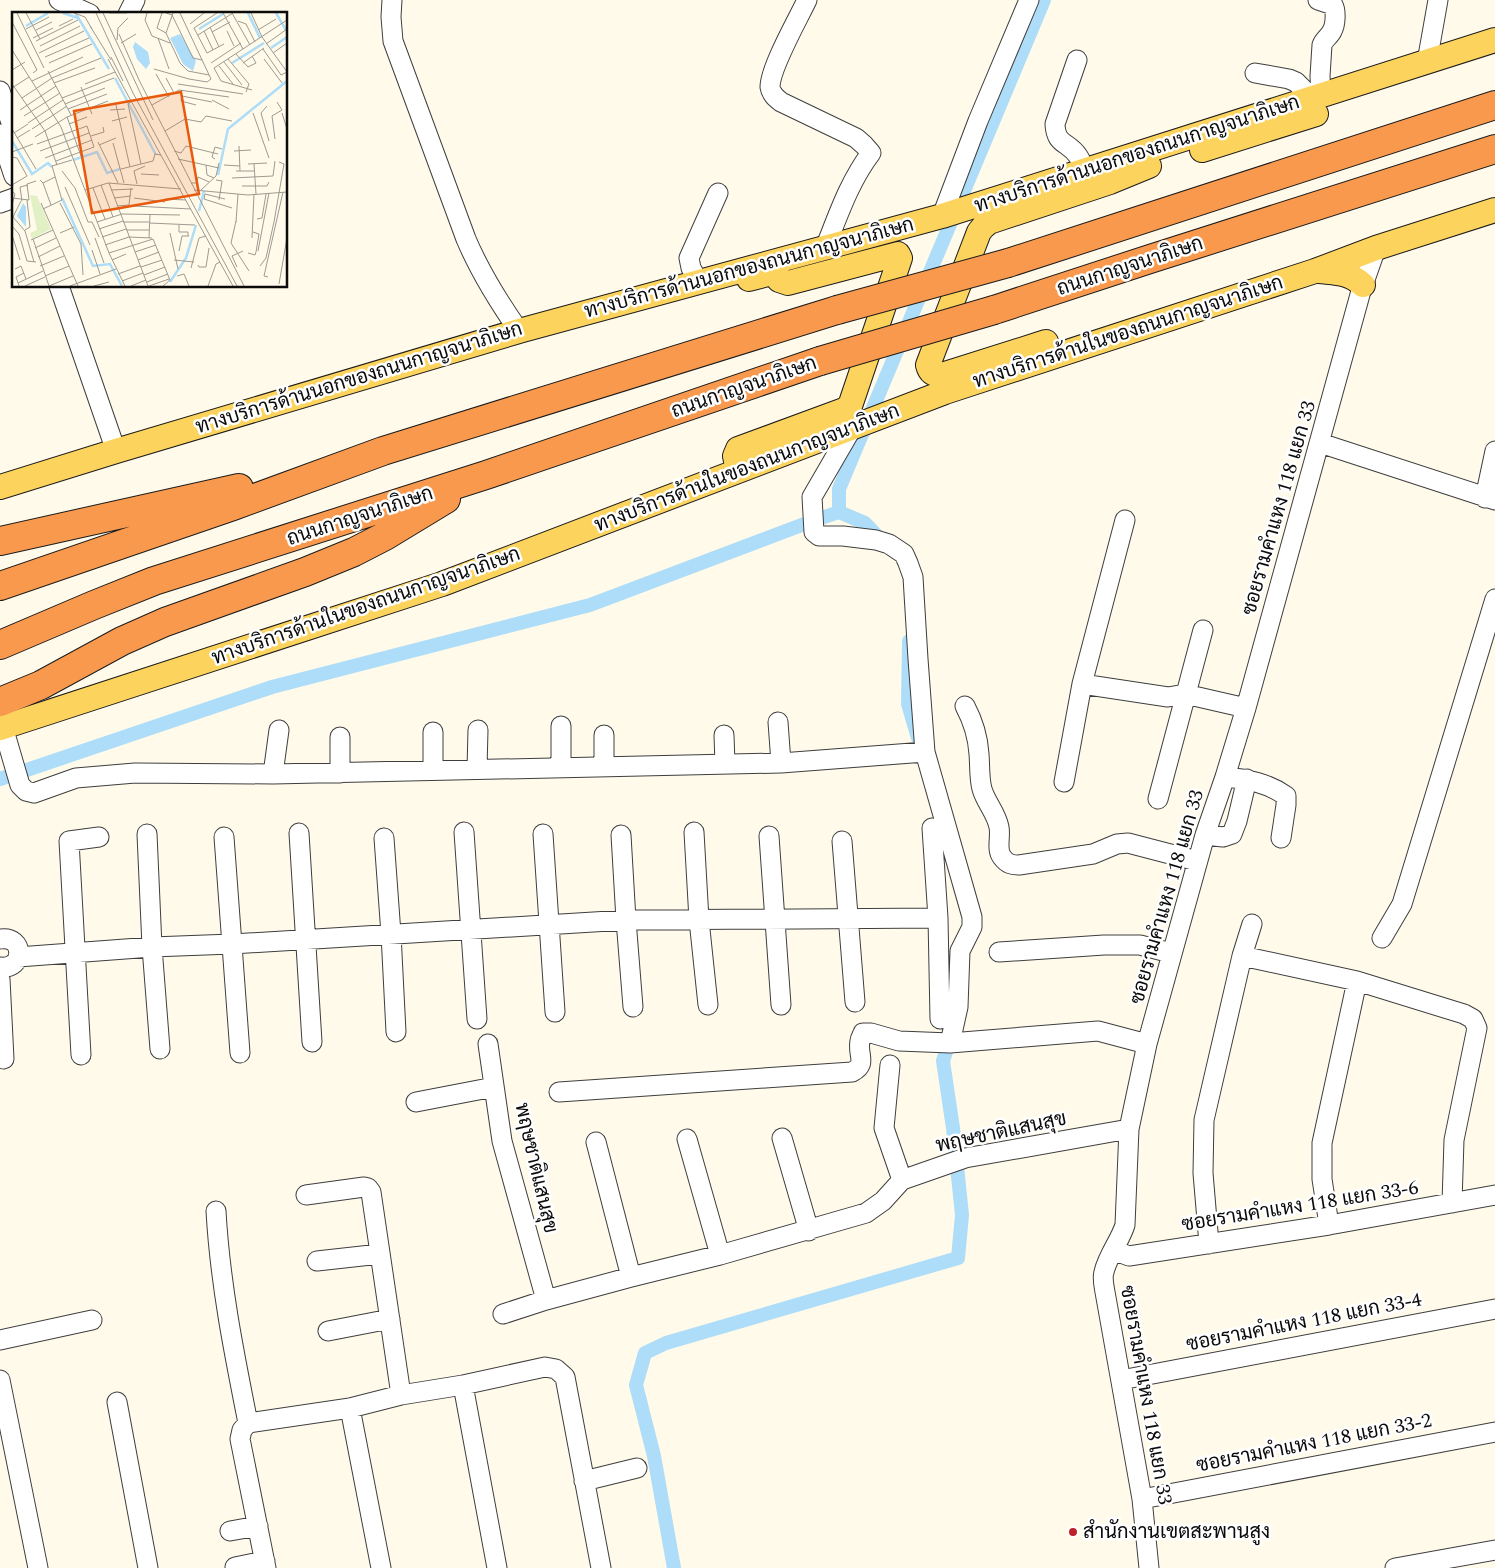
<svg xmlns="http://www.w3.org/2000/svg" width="1495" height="1568" viewBox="0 0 1495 1568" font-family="Spectral,Sarabun,serif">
<rect width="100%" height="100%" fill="#fffaea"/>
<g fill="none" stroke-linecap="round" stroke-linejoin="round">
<path stroke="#adddf8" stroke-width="14" d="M 883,542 L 865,523 L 839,512 L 839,489 L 1044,0
M 909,641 L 908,704 L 918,738
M 0,779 L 272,687 L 590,605 L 807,523 L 839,512
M 674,1568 L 654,1456 L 636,1385 L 645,1353 L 666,1343 L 958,1258 L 962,1215 L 953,1128 L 943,1061 L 951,1036"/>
<g stroke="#3e3e3e" stroke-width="21">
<path id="minor" d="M 59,0 L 90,14
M 392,0 L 391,17 L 393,41 L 466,239 C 480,272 498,301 519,331
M 807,0 C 798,19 770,68 770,87 C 771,94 776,98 781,102 L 856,138 L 864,145 L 871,153 C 849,182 838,216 825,248
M 1318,0 L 1333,5 C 1336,10 1336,24 1332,31 C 1330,36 1324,39 1322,45 L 1320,76 L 1321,95
M 128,14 L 135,0
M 1077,60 L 1055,124 C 1056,146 1068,141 1078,156 C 1081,160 1083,166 1085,171
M 1427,62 L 1438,0
M 1255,73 L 1289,79 L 1296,82 L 1312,98
M 0,91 L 14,131
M 0,134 L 14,176
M 0,203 L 14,198
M 942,216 L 978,121 L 1029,0
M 698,281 L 691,268 L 689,258 L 718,193
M 59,286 L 116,451
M 852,428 L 812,497 L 814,532 L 819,536 L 843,536 L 876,540 L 889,544 L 904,554 L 908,563 L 913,577 L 918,659 L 925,752 L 972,917 L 972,927 L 960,951 L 958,1007 L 950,1043
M 1320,443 L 1495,500
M 1485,498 L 1495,451
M 1082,684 L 1168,697 L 1185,694 L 1246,708
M 965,706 C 973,721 978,738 979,754 C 980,765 979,778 982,789 C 986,803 996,812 999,827 C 1001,837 996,849 1002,857 C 1007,864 1012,865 1019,865 L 1093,854 L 1117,844 L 1128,843 L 1197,861
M 778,722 L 781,763
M 3,727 L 20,785 L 26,791 L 34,793 L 76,778 L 135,773 L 273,774 L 781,763 L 925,752
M 433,732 L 433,770
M 604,735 L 604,767
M 724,735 L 725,764
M 561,768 L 561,726
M 477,769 L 478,730
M 340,773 L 340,737
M 273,774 L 279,730
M 1225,777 C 1247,779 1268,783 1286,796 L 1286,805 L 1281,838
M 1064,782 L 1082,684 L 1125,520
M 1158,799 L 1203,630
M 932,828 L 938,918 L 940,1019
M 464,832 L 477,1019
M 694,832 L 699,920 L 708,1005
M 299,833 L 312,1042
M 147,834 L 152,947 L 160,1049
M 543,834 L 555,1012
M 621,835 L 626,920 L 633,1007
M 1205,835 L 1223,837 L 1232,834 L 1237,821 L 1247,779
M 769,836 L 781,1005
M 224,837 L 240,1053
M 384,838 L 391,934 L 396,1032
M 842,841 L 855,1002
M 1382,938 L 1402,904 L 1495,599
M 0,939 C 25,935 25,970 0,967
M 999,952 L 1104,945 L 1140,945 L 1171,953
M 1242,956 L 1357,981 L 1464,1014 L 1473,1019 L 1477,1028 L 1454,1140 L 1452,1203
M 18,957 L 152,947 L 232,944 L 626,920 L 938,918
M 0,979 L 4,1059
M 488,1044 L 502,1141 L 546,1300
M 81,1055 L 69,841 L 99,837
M 890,1065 L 884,1128 L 902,1180
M 559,1092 L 852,1072 C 868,1064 857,1055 860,1041 C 860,1038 862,1036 863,1033 L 871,1033 L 899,1041 L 950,1043 L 1098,1031 L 1147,1044
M 416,1102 L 494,1087
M 782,1138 L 809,1231
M 687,1139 L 720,1255
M 596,1142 L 631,1277
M 306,1195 L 364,1187 L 368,1188 L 371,1192 L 401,1395
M 216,1211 C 220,1283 234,1353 248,1423
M 1329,1225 L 1322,1179 L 1322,1143 L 1357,981
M 1209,1244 L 1203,1173 L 1204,1120 L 1242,956 L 1252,924
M 1113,1250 L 1129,1256 L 1329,1225 L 1495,1195
M 317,1261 L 380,1254
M 503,1314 L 546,1300 L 631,1277 L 720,1255 L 866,1213 L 883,1201 L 902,1180 L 965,1158 L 1129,1129
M 328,1331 L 390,1319
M 0,1340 L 92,1320
M 0,1380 L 38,1568
M 1121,1380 L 1495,1309
M 463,1385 L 497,1568
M 117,1402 L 148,1568
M 350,1408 L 381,1568
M 584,1481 L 637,1468
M 1142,1499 L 1495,1432
M 230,1531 L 258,1526
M 235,1567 L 265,1561
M 266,1568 L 240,1439 L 242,1430 L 248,1423 L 350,1408 L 401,1395 L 463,1385 L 545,1367 L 556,1369 L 565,1377 L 601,1568
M 1149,1568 L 1142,1499 L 1105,1292 C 1104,1286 1102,1278 1104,1272 C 1108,1255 1120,1241 1125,1225 L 1129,1129 L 1147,1044 L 1205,835 L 1225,777 L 1246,708 L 1361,291 L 1376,248
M 1395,1568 L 1495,1550"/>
</g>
<g stroke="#1c1c1c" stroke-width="26">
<path id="major" d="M 1202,150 L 1316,114
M 1319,271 C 1337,273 1349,272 1363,285
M 1046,342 L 942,375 C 934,375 930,373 928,365 L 979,232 L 983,227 L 989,222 L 1110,182 L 1149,166
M 738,471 L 735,456 L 738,449 L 844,410 L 850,406 L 900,258 L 898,254 L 788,283 L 779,280 L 775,272 L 749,279
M 0,487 L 116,451 L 519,331 L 942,216 L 1495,40
M 0,728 L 442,584 L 945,392 L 1315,271 L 1376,248 L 1495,210"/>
</g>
<g stroke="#1c1c1c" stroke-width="30">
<path id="highway" d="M 1008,263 L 1495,105
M 994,310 L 1150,259 L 1495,149
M 0,541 L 239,488
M 0,586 L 233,506 L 383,451 L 837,310
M 0,645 L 94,605 L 154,581 L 486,475 L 820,361
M 0,702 L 41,685 L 122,641 L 165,622 L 305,572 L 354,552 L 385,536 L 446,499"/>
</g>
<use href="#minor" stroke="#fff" stroke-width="19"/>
<use href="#major" stroke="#fcd35c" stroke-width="24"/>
<use href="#highway" stroke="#f8994e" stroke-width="28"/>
<g stroke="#1c1c1c" stroke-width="30" stroke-linecap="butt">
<path id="highway-bridge" d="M 837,310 L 1008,263
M 820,361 L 994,310"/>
</g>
<use href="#highway-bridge" stroke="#f8994e" stroke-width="28"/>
</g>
<circle fill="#be212b" stroke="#fff" stroke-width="2" cx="1073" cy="1532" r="5"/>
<g text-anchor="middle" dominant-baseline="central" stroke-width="5" stroke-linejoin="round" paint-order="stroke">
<g font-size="20" fill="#0b0b0b" stroke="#fff">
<text transform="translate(1137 154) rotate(-18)">ทางบริการด้านนอกของถนนกาญจนาภิเษก</text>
<text transform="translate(1130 266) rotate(-18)">ถนนกาญจนาภิเษก</text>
<text transform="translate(749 268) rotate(-15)">ทางบริการด้านนอกของถนนกาญจนาภิเษก</text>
<text transform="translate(1128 332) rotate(-18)">ทางบริการด้านในของถนนกาญจนาภิเษก</text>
<text transform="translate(359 378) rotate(-17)">ทางบริการด้านนอกของถนนกาญจนาภิเษก</text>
<text transform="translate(744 387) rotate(-19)">ถนนกาญจนาภิเษก</text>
<text transform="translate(747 468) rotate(-21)">ทางบริการด้านในของถนนกาญจนาภิเษก</text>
<text transform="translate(1279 508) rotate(-74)">ซอยรามคำแหง 118 แยก 33</text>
<text transform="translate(360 516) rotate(-18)">ถนนกาญจนาภิเษก</text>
<text transform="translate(366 606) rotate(-19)">ทางบริการด้านในของถนนกาญจนาภิเษก</text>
<text transform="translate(1167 897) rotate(-74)">ซอยรามคำแหง 118 แยก 33</text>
<text transform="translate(1001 1132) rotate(-12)">พฤษชาติแสนสุข</text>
<text transform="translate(536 1168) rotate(77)">พฤษชาติแสนสุข</text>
<text transform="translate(1300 1206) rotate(-9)">ซอยรามคำแหง 118 แยก 33-6</text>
<text transform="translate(1304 1322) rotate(-11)">ซอยรามคำแหง 118 แยก 33-4</text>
<text transform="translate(1146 1395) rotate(80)">ซอยรามคำแหง 118 แยก 33</text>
<text transform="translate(1314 1443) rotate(-11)">ซอยรามคำแหง 118 แยก 33-2</text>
</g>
<g font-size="20" fill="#0b0b0b" stroke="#fff" text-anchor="start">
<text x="1083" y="1532">สำนักงานเขตสะพานสูง</text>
</g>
</g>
<g transform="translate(12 12)">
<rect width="275" height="275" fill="#fffaea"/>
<path d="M 18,183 L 25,184 L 39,217 L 20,227 L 18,221 L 25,218 Z" fill="#e2f1c5"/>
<path d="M 168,22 L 184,49 L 181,59 L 171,52 L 158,26 ZM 123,30 L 136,40 L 138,51 L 134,57 L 125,47 L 121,35 ZM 11,191 L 14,195 L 14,215 L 5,204 Z" fill="#adddf8"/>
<path fill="none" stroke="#adddf8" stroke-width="2.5" d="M 51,1 L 66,6M 236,1 L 248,26M 264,1 L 274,18M 64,2 L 97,57M 14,14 L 36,1M 187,17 L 211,2M 259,36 L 275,25M 220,51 L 252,31M 103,66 L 144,143M 0,129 L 20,162 L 36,151 L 40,155M 61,148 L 85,140 L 95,161 L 108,157M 206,163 L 216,117 L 275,69M 50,186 L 81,254 L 98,252 L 110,274M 187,199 L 192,179M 158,270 L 174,246 L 184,213"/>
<path fill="none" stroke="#9d9a91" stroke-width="1" d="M 5,1 L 32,56M 14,1 L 28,27M 62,1 L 73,5 L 80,17M 84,1 L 121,81 L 225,274M 91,1 L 141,108M 97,1 L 115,1M 135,1 L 133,8 L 140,24 L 158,31M 150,1 L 145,16 L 154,21M 154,1 L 160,3 L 181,46 L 190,48M 161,1 L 154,21 L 168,51 L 176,59 L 197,63M 205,1 L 182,16 L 195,41 L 212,32M 211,1 L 231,37M 220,1 L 238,33M 239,1 L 250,25 L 275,60M 226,9 L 234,12 L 243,30M 0,10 L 25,58 L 21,61M 178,12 L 192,1M 47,14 L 61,7M 78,14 L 99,48M 198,15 L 207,35M 14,17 L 37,5M 24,18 L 40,10M 246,18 L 264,7M 192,19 L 201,38M 215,19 L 222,34M 200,20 L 218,10M 107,22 L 127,68 L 232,274M 186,23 L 221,1M 21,26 L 41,16M 146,26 L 157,57M 105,28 L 106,16 L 116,6M 24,29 L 66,8M 109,31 L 124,22M 254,32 L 275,17M 28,34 L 68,14M 251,37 L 269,63 L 275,60M 0,38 L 49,115 L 97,241 L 113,274M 27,41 L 72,19M 261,41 L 275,31M 224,42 L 236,55 L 244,51 L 240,44M 33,45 L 77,26M 99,45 L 111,69M 96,47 L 221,274M 216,47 L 237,72 L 234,80M 252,47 L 270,71M 212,50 L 230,73M 37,51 L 80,32M 199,51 L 229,31M 231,51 L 252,36M 207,54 L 221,72M 142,57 L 177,67 L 195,70 L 199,67 L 168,1M 0,58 L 13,50M 36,59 L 59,103M 144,62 L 157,85M 154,66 L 162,81M 20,69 L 71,45M 42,71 L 83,56M 0,72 L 33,119 L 45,153M 73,72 L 103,60M 166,72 L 231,82M 69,75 L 80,102M 0,76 L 17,65M 240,78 L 209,69 L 202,56 L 275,8M 170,83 L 169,89 L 184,93M 170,84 L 200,90M 10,86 L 40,66 L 89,46M 50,86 L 102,66M 200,88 L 217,97M 120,89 L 116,92 L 129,152M 53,92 L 93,76M 104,93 L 118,155M 140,93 L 167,78 L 217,85M 255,94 L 249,101 L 257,129M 56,97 L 95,82M 8,98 L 44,74M 98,98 L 113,97M 241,101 L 257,146M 270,101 L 275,117M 12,104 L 48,81M 55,105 L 69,144M 100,109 L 115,105M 16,111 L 51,88M 57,112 L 75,105M 0,117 L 24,157M 20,117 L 55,94M 153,119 L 173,107 L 189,110 L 194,104 L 220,109M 2,121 L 16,112M 79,124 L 92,120 L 91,115M 23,125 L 55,105 L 96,89M 5,126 L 18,118M 263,127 L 260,104 L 270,98 L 265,90M 86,130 L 106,171M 101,131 L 112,171M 25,132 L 75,114 L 82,135 L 44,149M 87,133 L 104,126M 227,134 L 228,159M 28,139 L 77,121M 162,139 L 169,141 L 174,134 L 206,142M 222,139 L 239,138M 0,140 L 21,132M 0,145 L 5,146 L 15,164 L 0,173M 33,146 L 80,128M 166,147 L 207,156M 203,147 L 200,145 L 203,135 L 210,137M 236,152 L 255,151M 242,152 L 244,182M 194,153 L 195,163 L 202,166M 212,153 L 228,154M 109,157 L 141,149 L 143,142 L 149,143M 50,159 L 63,176 L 76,210 L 80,210 L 87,225M 224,159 L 242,159M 129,162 L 147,163M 220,166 L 261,164 L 263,149M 28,168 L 31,171 L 43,165M 204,168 L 210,169 L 207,188M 31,171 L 39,193M 97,171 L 136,274M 179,171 L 185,171 L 186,165 L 197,170M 125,172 L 122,159 L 133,154M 89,173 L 101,205M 230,174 L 255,174 L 257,170M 53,175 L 78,233M 81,176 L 93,207M 73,178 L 96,171 L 169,177M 99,178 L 121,177M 182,178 L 236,183 L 275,180M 189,178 L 204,164 L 207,151M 0,179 L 3,182 L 0,193M 0,186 L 17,188 L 15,172 L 24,169M 102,186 L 119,184M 122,186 L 153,190M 153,187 L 174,188M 213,187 L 193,182 L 192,187 L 220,196M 9,189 L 1,205 L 13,219 L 22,250M 10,189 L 8,175 L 16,173M 29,191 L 66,274M 48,191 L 69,232 L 71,263M 105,194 L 117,193 L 119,176M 122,194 L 179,197M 31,197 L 50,188 L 40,154 L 60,148M 245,207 L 250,206 L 254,182M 224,209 L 219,231 L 237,259M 85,210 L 110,202 L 168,203M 111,210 L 137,210M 224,210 L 226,182M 137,211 L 183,213M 167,213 L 167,220 L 176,220 L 176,224M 0,214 L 7,222 L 15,249 L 24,250M 87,217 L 111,209M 13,218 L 18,215 L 15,188M 114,218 L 137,218M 48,221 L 62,215M 158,221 L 166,257M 0,223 L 8,248M 90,225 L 114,217M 83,226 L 92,251M 137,226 L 138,202M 240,226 L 242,182M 21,227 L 37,274M 19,228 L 41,218M 93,233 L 117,225 L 140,226M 23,236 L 44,226M 80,238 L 88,262M 167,239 L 170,224 L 177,224M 246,239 L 257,181M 123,240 L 144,233M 97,241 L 141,227 L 158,268 L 151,274M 236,241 L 243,243 L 244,240 L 247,222 L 241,220M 26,245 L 48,234M 100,248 L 114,242M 126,248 L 147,240M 162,248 L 182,250M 186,253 L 187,255 L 194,255 L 197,236M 28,254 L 52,244M 248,254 L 254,246 L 262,210 L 272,152 L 267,150M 129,255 L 150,248M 225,255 L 220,244 L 231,239M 179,256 L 187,226 L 194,224M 3,257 L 9,254 L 14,267M 106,262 L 128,254M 132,263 L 153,255M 33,264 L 57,254M 165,264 L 172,262 L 177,274M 256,265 L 252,264 L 271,180M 110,269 L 131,261M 135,270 L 156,262M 6,271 L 31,259M 267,272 L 275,226M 7,274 L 4,265 L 12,261M 13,274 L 33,265M 37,274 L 61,264M 58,274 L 104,257M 82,274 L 97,270M 119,274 L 134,268M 137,274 L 157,267M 196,274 L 204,252 L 208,250"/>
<path fill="#e8590c" fill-opacity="0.15" stroke="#e8590c" stroke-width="2.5" d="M 169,80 L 187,182 L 80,201 L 62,99 Z"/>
<rect width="275" height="275" fill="none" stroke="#0b0b0b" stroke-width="2.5"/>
</g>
</svg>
